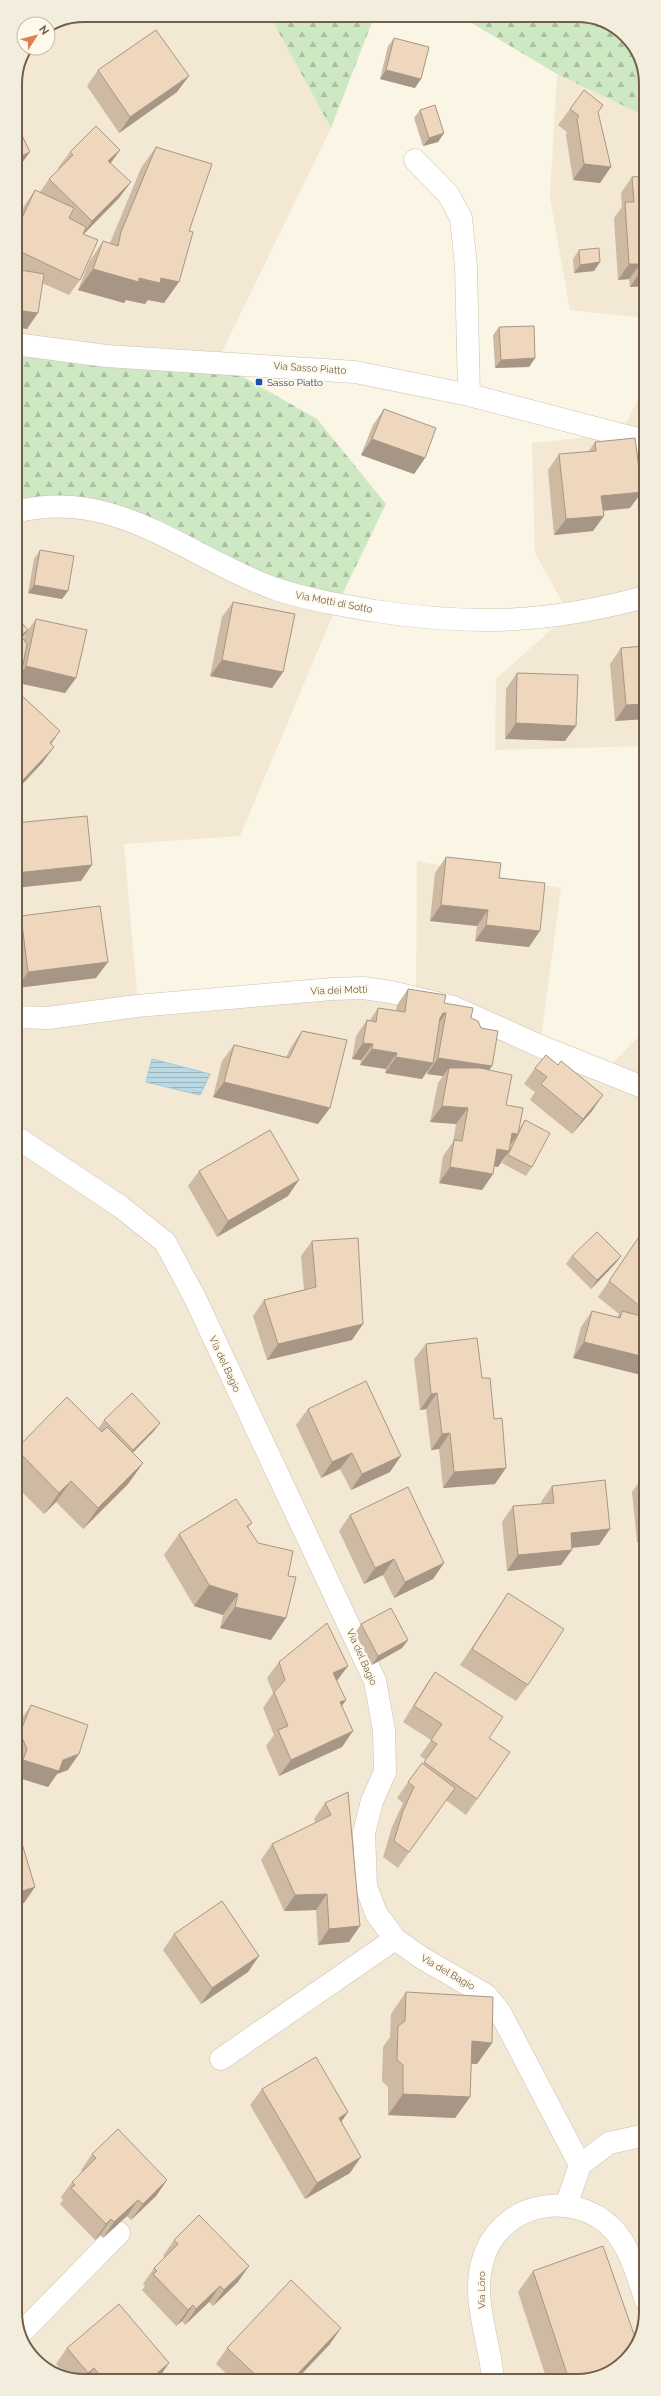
<svg xmlns="http://www.w3.org/2000/svg" width="661" height="2396" viewBox="0 0 661 2396" font-family="Raleway,sans-serif">
<defs>
<pattern id="forest-firs" width="22" height="20" patternUnits="userSpaceOnUse"><rect width="22" height="20" fill="#cee8c4"/><path d="M5 1l3.5 6h-7zM16 11l3.5 6h-7z" fill="#acbfa1"/></pattern>
<pattern id="water-rules" width="6" height="5" patternUnits="userSpaceOnUse"><rect width="6" height="5" fill="#bad9e4"/><path d="M0 2.5h6" fill="none" stroke="#9cb3bb"/></pattern>
</defs>
<rect width="100%" height="100%" fill="#fbf5e5"/>
<path fill="#f2e8d4" d="M 271,18 L 331,128 L 217,362 L 15,344 L 15,83 L 20,57 L 27,48 L 48,48 L 48,27 L 58,20 Z
M 557,74 L 645,116 L 645,318 L 570,310 L 550,198 Z
M 645,386 L 645,746 L 495,750 L 496,679 L 569,614 L 535,553 L 532,443 L 620,434 Z
M 67,506 L 337,605 L 240,836 L 124,844 L 138,1006 L 416,997 L 417,861 L 561,888 L 540,1046 L 603,1073 L 645,1030 L 646,2313 L 629,2357 L 591,2380 L 79,2381 L 38,2364 L 16,2326 L 15,512 Z"/>
<path fill="url(#forest-firs)" d="M 582,15 L 622,32 L 645,70 L 645,116 L 557,74 L 460,16 Z
M 374,17 L 331,128 L 271,18 Z
M 15,344 L 217,362 L 317,419 L 386,504 L 337,605 L 117,516 L 15,512 Z"/>
<path fill="url(#water-rules)" stroke="#a1c7d5" d="M 152,1059 L 210,1074 L 200,1095 L 146,1082 Z"/>
<g fill="none" stroke-linecap="round" stroke-linejoin="round">
<g stroke="#cec0af" stroke-width="23">
<path id="minor" d="M 415,160 L 448,194 L 461,218 L 466,266 L 469,395
M 15,344 L 106,356 L 355,372 L 469,395 L 645,441
M 15,512 C 117,486 187,558 276,589 C 309,600 342,605 375,611 C 474,626 549,623 645,597
M 16,1017 L 48,1018 L 137,1006 L 332,989 L 363,988 L 391,992 L 453,1007 L 540,1046 L 645,1088
M 16,1137 L 121,1207 L 165,1242 L 195,1298 L 375,1681 L 384,1730 L 385,1772 L 372,1801 L 364,1833 L 366,1886 L 376,1913 L 395,1939 L 422,1958 L 486,1995 L 500,2012 L 580,2165 L 566,2206
M 221,2059 L 395,1939
M 580,2165 L 609,2143 L 646,2135
M 21,2333 L 119,2233
M 493,2380 C 490,2341 472,2302 482,2263 C 497,2203 572,2187 613,2229 C 630,2247 638,2278 646,2301"/>
</g>
<use href="#minor" stroke="#fff" stroke-width="22"/>
</g>
<path fill="#ceb9a3" fill-rule="evenodd" d="M 394,38 L 415,88 L 380,79 L 388,46 Z
M 98,70 L 177,92 L 119,133 L 87,86 Z
M 570,109 L 598,112 L 600,183 L 573,180 L 566,135 L 567,132 L 558,125 Z
M 420,110 L 444,133 L 438,142 L 423,146 L 414,118 Z
M 156,147 L 164,303 L 148,300 L 145,304 L 126,300 L 124,303 L 78,290 L 89,262 L 103,241 L 110,243 L 141,168 Z
M 120,150 L 111,163 L 119,198 L 83,234 L 80,280 L 69,295 L 42,283 L 27,329 L 15,327 L 15,225 L 24,206 L 35,190 L 40,192 L 49,179 L 59,169 L 58,168 L 70,152 Z
M 645,176 L 645,286 L 630,287 L 629,279 L 618,280 L 614,218 L 622,207 L 621,193 L 632,177 Z
M 579,250 L 600,262 L 594,271 L 574,273 L 573,259 Z
M 499,327 L 535,358 L 529,367 L 495,368 L 493,335 Z
M 384,409 L 425,458 L 414,474 L 361,455 L 373,425 Z
M 595,442 L 630,508 L 603,511 L 593,531 L 554,535 L 548,470 L 559,454 L 588,452 Z
M 40,550 L 68,591 L 62,599 L 28,593 L 34,559 Z
M 233,602 L 283,672 L 272,688 L 210,676 L 222,617 Z
M 15,615 L 22,637 L 24,639 L 25,634 L 36,619 L 76,678 L 65,693 L 18,683 L 15,687 Z
M 645,646 L 645,719 L 615,721 L 610,664 L 621,648 Z
M 517,673 L 565,741 L 505,739 L 506,689 Z
M 15,701 L 51,744 L 43,762 L 15,792 Z
M 446,857 L 499,878 L 529,947 L 475,941 L 477,926 L 430,921 L 435,873 Z
M 21,916 L 96,978 L 17,988 L 16,979 L 16,923 Z
M 408,989 L 444,1003 L 471,1018 L 490,1070 L 518,1131 L 525,1120 L 532,1167 L 526,1176 L 502,1163 L 507,1154 L 498,1167 L 494,1166 L 493,1174 L 482,1190 L 439,1183 L 443,1156 L 453,1142 L 456,1124 L 430,1122 L 438,1083 L 443,1076 L 427,1074 L 428,1070 L 422,1079 L 385,1073 L 386,1069 L 360,1065 L 361,1060 L 352,1059 L 356,1036 L 367,1020 L 370,1020 L 378,1008 L 396,1011 L 397,1005 ZM 514,1139 L 509,1150 L 510,1146 Z
M 302,1031 L 318,1124 L 213,1097 L 222,1061 L 234,1045 L 286,1057 L 291,1047 Z
M 535,1068 L 592,1111 L 572,1134 L 530,1100 L 535,1092 L 524,1084 Z
M 199,1171 L 288,1196 L 217,1237 L 188,1186 Z
M 645,1228 L 645,1304 L 637,1315 L 573,1358 L 581,1327 L 592,1311 L 617,1317 L 619,1314 L 598,1297 Z
M 312,1241 L 352,1340 L 267,1360 L 253,1316 L 264,1300 L 304,1290 L 301,1256 Z
M 572,1256 L 621,1256 L 615,1264 L 591,1289 L 566,1264 Z
M 426,1344 L 482,1378 L 495,1484 L 443,1488 L 439,1449 L 431,1450 L 426,1409 L 420,1410 L 414,1359 Z
M 308,1409 L 390,1472 L 351,1490 L 340,1469 L 321,1478 L 296,1425 Z
M 104,1420 L 154,1431 L 133,1453 L 143,1463 L 128,1484 L 83,1529 L 56,1502 L 44,1514 L 16,1486 L 16,1449 L 98,1429 Z
M 645,1476 L 646,1541 L 637,1542 L 632,1492 L 643,1477 Z
M 552,1486 L 610,1529 L 599,1545 L 572,1548 L 561,1565 L 507,1571 L 502,1522 L 513,1506 L 541,1504 L 541,1502 Z
M 350,1515 L 444,1563 L 433,1579 L 394,1598 L 383,1575 L 364,1584 L 339,1531 Z
M 252,1523 L 248,1528 L 271,1640 L 220,1628 L 223,1615 L 194,1606 L 164,1555 L 179,1534 Z
M 508,1593 L 528,1685 L 516,1701 L 460,1665 Z
M 361,1624 L 408,1640 L 402,1648 L 372,1665 L 355,1633 Z
M 279,1662 L 337,1681 L 342,1707 L 342,1747 L 279,1776 L 266,1746 L 274,1735 L 263,1708 L 273,1693 L 267,1678 Z
M 435,1672 L 489,1738 L 510,1752 L 466,1815 L 446,1800 L 398,1868 L 383,1857 L 392,1827 L 403,1803 L 397,1798 L 408,1782 L 426,1760 L 420,1756 L 431,1740 L 403,1722 L 424,1688 Z
M 31,1705 L 68,1770 L 57,1774 L 48,1787 L 16,1777 L 16,1731 L 20,1721 Z
M 348,1792 L 349,1942 L 318,1945 L 316,1910 L 284,1911 L 261,1860 L 272,1844 L 316,1823 L 314,1819 L 325,1803 Z
M 174,1934 L 259,1956 L 248,1972 L 201,2004 L 163,1950 Z
M 406,1992 L 492,2043 L 477,2064 L 471,2064 L 470,2097 L 455,2118 L 388,2115 L 388,2087 L 382,2081 L 383,2047 L 390,2037 L 391,2014 Z
M 262,2089 L 348,2112 L 341,2122 L 350,2173 L 305,2199 L 250,2105 Z
M 92,2154 L 167,2180 L 156,2196 L 131,2220 L 127,2216 L 103,2238 L 100,2235 L 95,2240 L 60,2204 L 63,2200 L 61,2197 L 72,2182 L 82,2172 L 81,2170 Z
M 174,2240 L 238,2282 L 213,2306 L 209,2302 L 185,2325 L 182,2321 L 176,2326 L 142,2290 L 145,2286 L 143,2284 L 154,2268 L 165,2258 L 163,2256 Z
M 533,2271 L 591,2380 L 547,2380 L 518,2292 Z
M 330,2344 L 296,2380 L 233,2380 L 216,2364 L 227,2348 Z
M 67,2348 L 169,2363 L 158,2379 L 156,2381 L 79,2381 L 66,2375 L 56,2364 Z"/>
<path fill="#a79685" d="M 386,70 L 421,79 L 415,88 L 380,79 Z
M 189,76 L 177,92 L 119,133 L 130,117 Z
M 444,133 L 438,142 L 423,146 L 429,138 Z
M 120,150 L 109,165 L 108,161 Z
M 30,152 L 19,167 L 15,169 L 15,159 Z
M 584,164 L 611,167 L 600,183 L 573,180 Z
M 131,182 L 119,198 L 81,237 L 92,221 Z
M 15,236 L 20,238 L 15,245 Z
M 600,262 L 594,271 L 574,273 L 580,265 Z
M 629,264 L 640,264 L 629,279 L 618,280 Z
M 93,269 L 139,278 L 161,278 L 179,282 L 164,303 L 148,300 L 145,304 L 126,300 L 124,303 L 78,290 Z
M 641,271 L 645,271 L 645,286 L 630,287 Z
M 15,310 L 38,313 L 27,329 L 15,327 Z
M 535,358 L 529,367 L 495,368 L 501,360 Z
M 372,439 L 425,458 L 414,474 L 361,455 Z
M 642,492 L 630,508 L 590,512 L 601,496 Z
M 604,516 L 593,531 L 554,535 L 566,519 Z
M 34,585 L 68,591 L 62,599 L 28,593 Z
M 28,630 L 17,646 L 15,647 L 15,640 Z
M 222,660 L 283,672 L 272,688 L 210,676 Z
M 26,666 L 76,678 L 65,693 L 18,683 L 15,687 L 15,681 Z
M 645,704 L 645,719 L 615,721 L 626,705 Z
M 516,723 L 576,726 L 565,741 L 505,739 Z
M 60,731 L 49,747 L 50,743 Z
M 54,747 L 43,762 L 15,792 L 15,790 L 22,781 Z
M 92,865 L 81,881 L 15,888 L 15,873 Z
M 441,905 L 488,910 L 477,926 L 430,921 Z
M 486,925 L 540,931 L 529,947 L 475,941 Z
M 108,962 L 96,978 L 17,988 L 28,972 Z
M 443,1013 L 446,1013 L 435,1029 Z
M 363,1043 L 373,1044 L 361,1060 L 352,1059 Z
M 372,1049 L 397,1053 L 386,1069 L 360,1065 Z
M 396,1057 L 433,1063 L 422,1079 L 385,1073 Z
M 438,1058 L 492,1066 L 481,1082 L 449,1068 L 443,1076 L 427,1074 Z
M 224,1082 L 330,1108 L 318,1124 L 213,1097 Z
M 603,1095 L 592,1111 L 572,1134 L 583,1119 Z
M 442,1106 L 468,1108 L 456,1124 L 430,1122 Z
M 512,1133 L 518,1134 L 507,1150 Z
M 497,1149 L 509,1151 L 498,1167 L 486,1165 Z
M 450,1167 L 493,1174 L 482,1190 L 439,1183 Z
M 299,1180 L 288,1196 L 217,1237 L 228,1221 Z
M 621,1256 L 615,1264 L 591,1289 L 597,1280 Z
M 363,1324 L 352,1340 L 267,1360 L 278,1344 Z
M 584,1342 L 645,1357 L 645,1376 L 573,1358 Z
M 437,1393 L 426,1409 L 420,1410 L 431,1394 Z
M 160,1423 L 154,1431 L 127,1458 L 133,1450 Z
M 450,1433 L 439,1449 L 431,1450 L 442,1434 Z
M 352,1453 L 340,1469 L 321,1478 L 332,1462 Z
M 401,1456 L 390,1472 L 351,1490 L 362,1474 Z
M 143,1463 L 128,1484 L 83,1529 L 98,1508 Z
M 506,1468 L 495,1484 L 443,1488 L 454,1472 Z
M 71,1481 L 56,1502 L 44,1514 L 59,1493 Z
M 610,1529 L 599,1545 L 560,1549 L 571,1533 Z
M 646,1529 L 646,1541 L 637,1542 Z
M 572,1550 L 561,1565 L 507,1571 L 518,1555 Z
M 394,1559 L 383,1575 L 364,1584 L 375,1568 Z
M 444,1563 L 433,1579 L 394,1598 L 405,1582 Z
M 209,1585 L 238,1594 L 223,1615 L 194,1606 Z
M 235,1607 L 286,1618 L 271,1640 L 220,1628 Z
M 408,1640 L 402,1648 L 372,1665 L 378,1656 Z
M 348,1666 L 336,1682 L 333,1673 Z
M 346,1700 L 335,1716 L 340,1702 Z
M 353,1731 L 342,1747 L 279,1776 L 291,1760 Z
M 79,1754 L 68,1770 L 57,1774 L 48,1787 L 16,1777 L 16,1770 L 23,1760 L 63,1760 Z
M 35,1887 L 24,1903 L 16,1906 L 16,1893 Z
M 327,1894 L 316,1910 L 284,1911 L 295,1895 Z
M 360,1926 L 349,1942 L 318,1945 L 329,1929 Z
M 259,1956 L 248,1972 L 201,2004 L 212,1988 Z
M 472,2041 L 492,2043 L 477,2064 L 457,2063 Z
M 403,2094 L 470,2097 L 455,2118 L 388,2115 Z
M 348,2112 L 337,2128 L 339,2118 Z
M 361,2157 L 350,2173 L 305,2199 L 317,2183 Z
M 167,2180 L 156,2196 L 131,2220 L 143,2204 Z
M 138,2200 L 127,2216 L 103,2238 L 114,2222 Z
M 111,2219 L 100,2235 L 95,2240 L 106,2224 Z
M 249,2266 L 238,2282 L 213,2306 L 224,2290 Z
M 220,2286 L 209,2302 L 185,2325 L 196,2309 Z
M 193,2305 L 182,2321 L 176,2326 L 188,2310 Z
M 341,2328 L 330,2344 L 296,2380 L 292,2380 Z
M 169,2363 L 158,2379 L 156,2381 L 148,2381 Z
M 94,2368 L 85,2381 L 83,2381 L 88,2373 Z"/>
<path fill="#efd7be" stroke="#a79685" d="M 156,30 L 189,76 L 130,117 L 98,70 Z
M 394,38 L 429,47 L 421,79 L 386,70 Z
M 584,90 L 603,105 L 598,112 L 611,167 L 584,164 L 577,119 L 579,116 L 570,109 Z
M 435,105 L 444,133 L 429,138 L 420,110 Z
M 15,121 L 30,152 L 15,159 Z
M 96,126 L 120,150 L 108,161 L 131,182 L 92,221 L 49,179 L 73,155 L 70,152 Z
M 156,147 L 212,164 L 189,231 L 193,232 L 179,282 L 161,278 L 160,283 L 139,278 L 139,282 L 93,269 L 103,241 L 118,246 L 121,232 Z
M 645,176 L 645,271 L 641,271 L 640,264 L 629,264 L 625,202 L 634,202 L 632,177 Z
M 35,190 L 74,208 L 69,218 L 86,227 L 83,234 L 98,240 L 80,280 L 15,249 L 20,238 L 15,236 L 15,233 Z
M 599,248 L 600,262 L 580,265 L 579,250 Z
M 15,269 L 44,274 L 38,313 L 15,310 Z
M 534,326 L 535,358 L 501,360 L 499,327 Z
M 384,409 L 436,428 L 425,458 L 372,439 Z
M 635,438 L 642,492 L 601,496 L 604,516 L 566,519 L 559,454 L 596,451 L 595,442 Z
M 40,550 L 74,556 L 68,591 L 34,585 Z
M 233,602 L 295,614 L 283,672 L 222,660 Z
M 15,615 L 28,630 L 15,640 Z
M 36,619 L 87,630 L 76,678 L 26,666 Z
M 22,637 L 27,644 L 20,680 L 15,684 L 15,643 Z
M 645,646 L 645,704 L 626,705 L 621,648 Z
M 517,673 L 578,675 L 576,726 L 516,723 Z
M 21,695 L 60,731 L 50,743 L 54,747 L 22,781 L 15,775 L 15,701 Z
M 87,816 L 92,865 L 15,873 L 15,823 Z
M 446,857 L 501,863 L 499,878 L 545,883 L 540,931 L 486,925 L 488,910 L 441,905 Z
M 100,906 L 108,962 L 28,972 L 21,916 Z
M 408,989 L 446,995 L 444,1003 L 473,1008 L 471,1018 L 478,1021 L 481,1028 L 498,1031 L 492,1066 L 438,1058 L 446,1013 L 443,1013 L 440,1018 L 433,1063 L 396,1057 L 397,1053 L 372,1049 L 373,1044 L 363,1043 L 367,1020 L 376,1022 L 378,1008 L 405,1012 Z
M 302,1031 L 347,1040 L 330,1108 L 224,1082 L 234,1045 L 289,1058 Z
M 546,1055 L 558,1065 L 561,1061 L 603,1095 L 583,1119 L 541,1084 L 547,1077 L 535,1068 Z
M 449,1068 L 480,1068 L 512,1075 L 506,1105 L 523,1108 L 518,1134 L 512,1133 L 509,1151 L 497,1149 L 493,1174 L 450,1167 L 454,1140 L 462,1141 L 468,1108 L 442,1106 Z
M 525,1120 L 550,1133 L 532,1167 L 508,1155 Z
M 270,1130 L 299,1180 L 228,1221 L 199,1171 Z
M 645,1228 L 645,1303 L 642,1308 L 609,1281 Z
M 597,1232 L 621,1256 L 597,1280 L 572,1256 Z
M 358,1238 L 363,1324 L 278,1344 L 264,1300 L 316,1287 L 312,1241 Z
M 592,1311 L 620,1318 L 622,1311 L 645,1317 L 645,1357 L 584,1342 Z
M 477,1338 L 482,1378 L 490,1378 L 494,1419 L 502,1418 L 506,1468 L 454,1472 L 450,1433 L 442,1434 L 437,1393 L 431,1394 L 426,1344 Z
M 366,1381 L 401,1456 L 362,1474 L 352,1453 L 332,1462 L 308,1409 Z
M 132,1393 L 160,1423 L 133,1450 L 104,1420 Z
M 67,1397 L 102,1432 L 107,1427 L 143,1463 L 98,1508 L 71,1481 L 59,1493 L 16,1449 Z
M 645,1476 L 646,1504 L 643,1477 Z
M 605,1480 L 610,1529 L 571,1533 L 572,1550 L 518,1555 L 513,1506 L 554,1503 L 552,1486 Z
M 408,1487 L 444,1563 L 405,1582 L 394,1559 L 375,1568 L 350,1515 Z
M 236,1499 L 252,1523 L 247,1526 L 258,1543 L 293,1551 L 288,1576 L 296,1577 L 286,1618 L 235,1607 L 238,1594 L 209,1585 L 179,1534 Z
M 508,1593 L 564,1629 L 528,1685 L 472,1649 Z
M 391,1608 L 408,1640 L 378,1656 L 361,1624 Z
M 327,1623 L 348,1666 L 333,1673 L 346,1700 L 340,1702 L 353,1731 L 291,1760 L 278,1730 L 288,1726 L 274,1692 L 285,1680 L 279,1662 Z
M 435,1672 L 503,1717 L 489,1738 L 510,1752 L 477,1799 L 424,1762 L 437,1744 L 431,1740 L 442,1724 L 414,1706 Z
M 31,1705 L 88,1725 L 79,1754 L 63,1760 L 59,1771 L 23,1760 L 27,1749 L 20,1733 Z
M 422,1763 L 455,1788 L 409,1852 L 394,1841 L 403,1811 L 414,1787 L 408,1782 Z
M 348,1792 L 360,1926 L 329,1929 L 327,1894 L 295,1895 L 272,1844 L 331,1815 L 325,1803 Z
M 20,1837 L 35,1887 L 16,1893 L 16,1838 Z
M 222,1901 L 259,1956 L 212,1988 L 174,1934 Z
M 406,1992 L 493,1997 L 492,2043 L 472,2041 L 470,2097 L 403,2094 L 403,2065 L 397,2060 L 398,2026 L 405,2021 Z
M 316,2057 L 348,2112 L 339,2118 L 361,2157 L 317,2183 L 262,2089 Z
M 118,2129 L 167,2180 L 143,2204 L 138,2200 L 114,2222 L 111,2219 L 106,2224 L 71,2188 L 75,2185 L 72,2182 L 96,2158 L 92,2154 Z
M 199,2215 L 249,2266 L 224,2290 L 220,2286 L 196,2309 L 193,2305 L 188,2310 L 153,2274 L 157,2271 L 154,2268 L 178,2244 L 174,2240 Z
M 603,2246 L 636,2340 L 629,2357 L 591,2380 L 569,2380 L 533,2271 Z
M 291,2280 L 341,2328 L 292,2380 L 261,2380 L 227,2348 Z
M 16,2281 L 22,2286 L 16,2291 Z
M 119,2304 L 169,2363 L 148,2381 L 105,2381 L 94,2368 L 88,2373 L 67,2348 Z"/>
<rect fill="#1a4fb4" stroke="#fef9eb" stroke-width="1.5" x="255" y="378" width="8" height="8" rx="2"/>
<g text-anchor="middle" dominant-baseline="central" stroke-width="4" stroke-linejoin="round" paint-order="stroke">
<g font-size="10" fill="#725e4b" stroke="#fef9eb">
<text transform="translate(310 368) rotate(4)">Via Sasso Piatto</text>
<text transform="translate(334 602) rotate(11)">Via Motti di Sotto</text>
<text transform="translate(339 990) rotate(-2)">Via dei Motti</text>
<text transform="translate(225 1364) rotate(65)">Via del Bagio</text>
<text transform="translate(362 1657) rotate(66)">Via del Bagio</text>
<text transform="translate(448 1972) rotate(30)">Via del Bagio</text>
<text transform="translate(481 2290) rotate(-90)">Via Lôro</text>
</g>
<g font-size="10" fill="#164399" stroke="#fef9eb" text-anchor="start">
<text x="267" y="382">Sasso Piatto</text>
</g>
</g>
<path d="M0 0H661V2396H0ZM84 22H577A62 62 0 0 1 639 84V2312A62 62 0 0 1 577 2374H84A62 62 0 0 1 22 2312V84A62 62 0 0 1 84 22Z" fill="#f3edde" fill-rule="evenodd"/>
<path fill="none" stroke="#725e4b" stroke-width="2" d="M84 22H577A62 62 0 0 1 639 84V2312A62 62 0 0 1 577 2374H84A62 62 0 0 1 22 2312V84A62 62 0 0 1 84 22Z"/>
<g transform="translate(36 36) rotate(54)"><circle r="19" fill="#fef9eb" stroke="#c6bbab"/>
<path d="M0-3L7 15L0 10L-7 15Z" fill="#df8050"/>
<text y="-6" font-size="11" font-weight="bold" text-anchor="middle" fill="#725e4b">N</text>
</g>
</svg>
